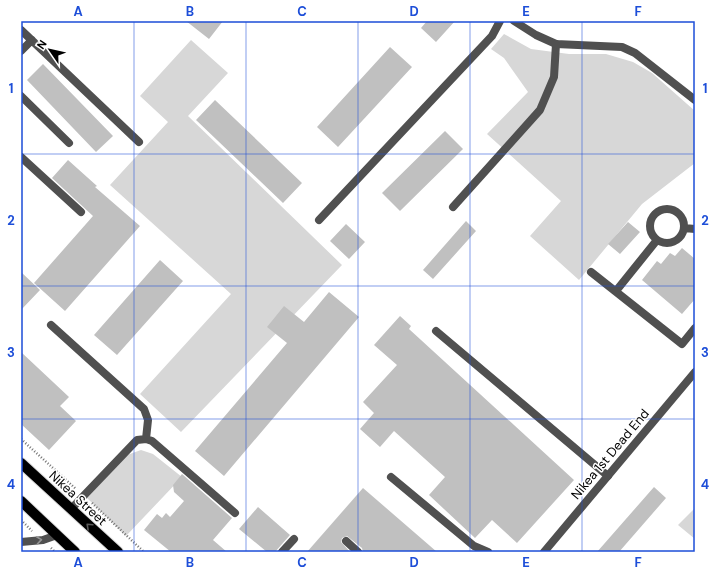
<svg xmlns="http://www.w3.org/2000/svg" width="716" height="573" viewBox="0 0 716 573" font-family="'DM Sans',sans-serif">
<rect width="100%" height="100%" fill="#fff"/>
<path fill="#d7d7d7" d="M 504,34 L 531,49 L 569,54 L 606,54 L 633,62 L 652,73 L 695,111 L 695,163 L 642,204 L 579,280 L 530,236 L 561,201 L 487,134 L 528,92 L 504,58 L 491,49 Z
M 191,40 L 228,73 L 188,116 L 342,265 L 181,432 L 140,394 L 231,294 L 110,185 L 168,122 L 140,96 Z
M 141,450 L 153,454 L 182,477 L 126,536 L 87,498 L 127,455 Z
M 695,508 L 695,539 L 678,525 Z"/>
<path fill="#c0c0c0" d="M 186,21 L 223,21 L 209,39 Z
M 427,21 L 455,21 L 436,42 L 421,28 Z
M 390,47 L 412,67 L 338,147 L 317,127 Z
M 43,64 L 113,136 L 96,152 L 27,80 Z
M 215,100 L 302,183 L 283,203 L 196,120 Z
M 445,131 L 463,149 L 400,211 L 382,193 Z
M 68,160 L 97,186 L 95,187 L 140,226 L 65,311 L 34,283 L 93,216 L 52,178 Z
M 466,221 L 476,231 L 433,279 L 423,270 Z
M 628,222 L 640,232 L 620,254 L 608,244 Z
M 346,224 L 365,242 L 349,259 L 330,241 Z
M 682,248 L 695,259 L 695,299 L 682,314 L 642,280 L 657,261 L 661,264 L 670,253 L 675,256 Z
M 160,260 L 183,281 L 117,355 L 94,335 Z
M 21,272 L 40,290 L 21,310 Z
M 329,292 L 359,317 L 224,476 L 195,451 L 287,343 L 267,327 L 284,306 L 304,322 Z
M 400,316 L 411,326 L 409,329 L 574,480 L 517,543 L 492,520 L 475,538 L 429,495 L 445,477 L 394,431 L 380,447 L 360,429 L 374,413 L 363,402 L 397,365 L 374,345 Z
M 21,352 L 69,397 L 60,406 L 76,421 L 49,450 L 21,424 Z
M 182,474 L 232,518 L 213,540 L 227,552 L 171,552 L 144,530 L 157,514 L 162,518 L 166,513 L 170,517 L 184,501 L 174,492 L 173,485 Z
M 654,487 L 666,498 L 619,552 L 597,552 Z
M 363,488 L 437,552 L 363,552 L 362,548 L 347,536 L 342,538 L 341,542 L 350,552 L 307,552 Z
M 258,507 L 290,535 L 275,552 L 267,552 L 239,529 Z"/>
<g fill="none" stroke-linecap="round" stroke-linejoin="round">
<g stroke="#dbdbdb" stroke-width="12">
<path id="primary" d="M 21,463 L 118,552
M 21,501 L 75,552"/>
</g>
<path stroke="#727272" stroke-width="2.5" stroke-dasharray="1 2" stroke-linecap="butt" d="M 21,439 L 76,489
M 92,503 L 144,552
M 21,520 L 32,531
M 51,548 L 55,552"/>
<path stroke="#505050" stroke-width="8" d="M 21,30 L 139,142
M 21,51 L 32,40
M 21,96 L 69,143
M 21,157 L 81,212
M 453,207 L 540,110 L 554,77 L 556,44
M650 226a17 17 0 1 1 34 0a17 17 0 1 1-34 0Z
M 319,220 L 492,36 L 500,21
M 684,228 L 695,229
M 591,272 L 682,344 L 695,328
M 616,291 L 657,240
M 51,325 L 144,409 L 148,420 L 146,439
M 436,331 L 608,476
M 391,477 L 474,546 L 488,552
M 71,509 L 137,440 L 146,439 L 152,441 L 235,513
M 346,541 L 358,552
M 21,542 L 43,540 L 57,535
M 282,552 L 294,539"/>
<path stroke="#505050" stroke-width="8" d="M 514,21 L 536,35 L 556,44 L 622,47 L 635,53 L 695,100
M 544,552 L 695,372"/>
<use href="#primary" stroke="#000" stroke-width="10"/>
</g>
<defs><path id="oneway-chevron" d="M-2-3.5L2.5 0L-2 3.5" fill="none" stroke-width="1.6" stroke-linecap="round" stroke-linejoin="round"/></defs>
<use stroke="#595959" href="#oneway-chevron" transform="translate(89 526) rotate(-137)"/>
<use stroke="#969696" href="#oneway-chevron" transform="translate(39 540) rotate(-8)"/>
<path fill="none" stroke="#1d4ed8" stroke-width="1" stroke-opacity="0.55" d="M 134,21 L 134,552M 246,21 L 246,552M 358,21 L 358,552M 470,21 L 470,552M 582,21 L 582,552M 21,154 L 695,154M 21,286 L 695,286M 21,419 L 695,419"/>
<g text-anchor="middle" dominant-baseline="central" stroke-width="3" stroke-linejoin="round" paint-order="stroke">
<g font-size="13" fill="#000" stroke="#fff">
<text transform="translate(610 454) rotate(-50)">Nikea 1st Dead End</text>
<text transform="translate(78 498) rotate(43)">Nikea Street</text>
</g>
</g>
<rect width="716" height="573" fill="none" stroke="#ffffff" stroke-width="44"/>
<g transform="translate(50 50) rotate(304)" stroke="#ffffff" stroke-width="3" paint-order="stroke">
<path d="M0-3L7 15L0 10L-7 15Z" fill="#000000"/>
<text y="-6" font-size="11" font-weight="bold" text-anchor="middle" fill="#000000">N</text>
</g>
<rect x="22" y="22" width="672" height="529" fill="none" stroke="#1d4ed8" stroke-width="1.5"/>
<g font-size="13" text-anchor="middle" font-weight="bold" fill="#1d4ed8">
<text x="78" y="16">A</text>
<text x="190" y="16">B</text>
<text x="302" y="16">C</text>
<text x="414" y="16">D</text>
<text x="526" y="16">E</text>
<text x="638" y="16">F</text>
<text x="11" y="93">1</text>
<text x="705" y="93">1</text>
<text x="11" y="225">2</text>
<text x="705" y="225">2</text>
<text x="11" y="357">3</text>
<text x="705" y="357">3</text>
<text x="11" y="489">4</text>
<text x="705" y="489">4</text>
<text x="78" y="567">A</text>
<text x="190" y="567">B</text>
<text x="302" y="567">C</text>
<text x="414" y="567">D</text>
<text x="526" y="567">E</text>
<text x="638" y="567">F</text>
</g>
</svg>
